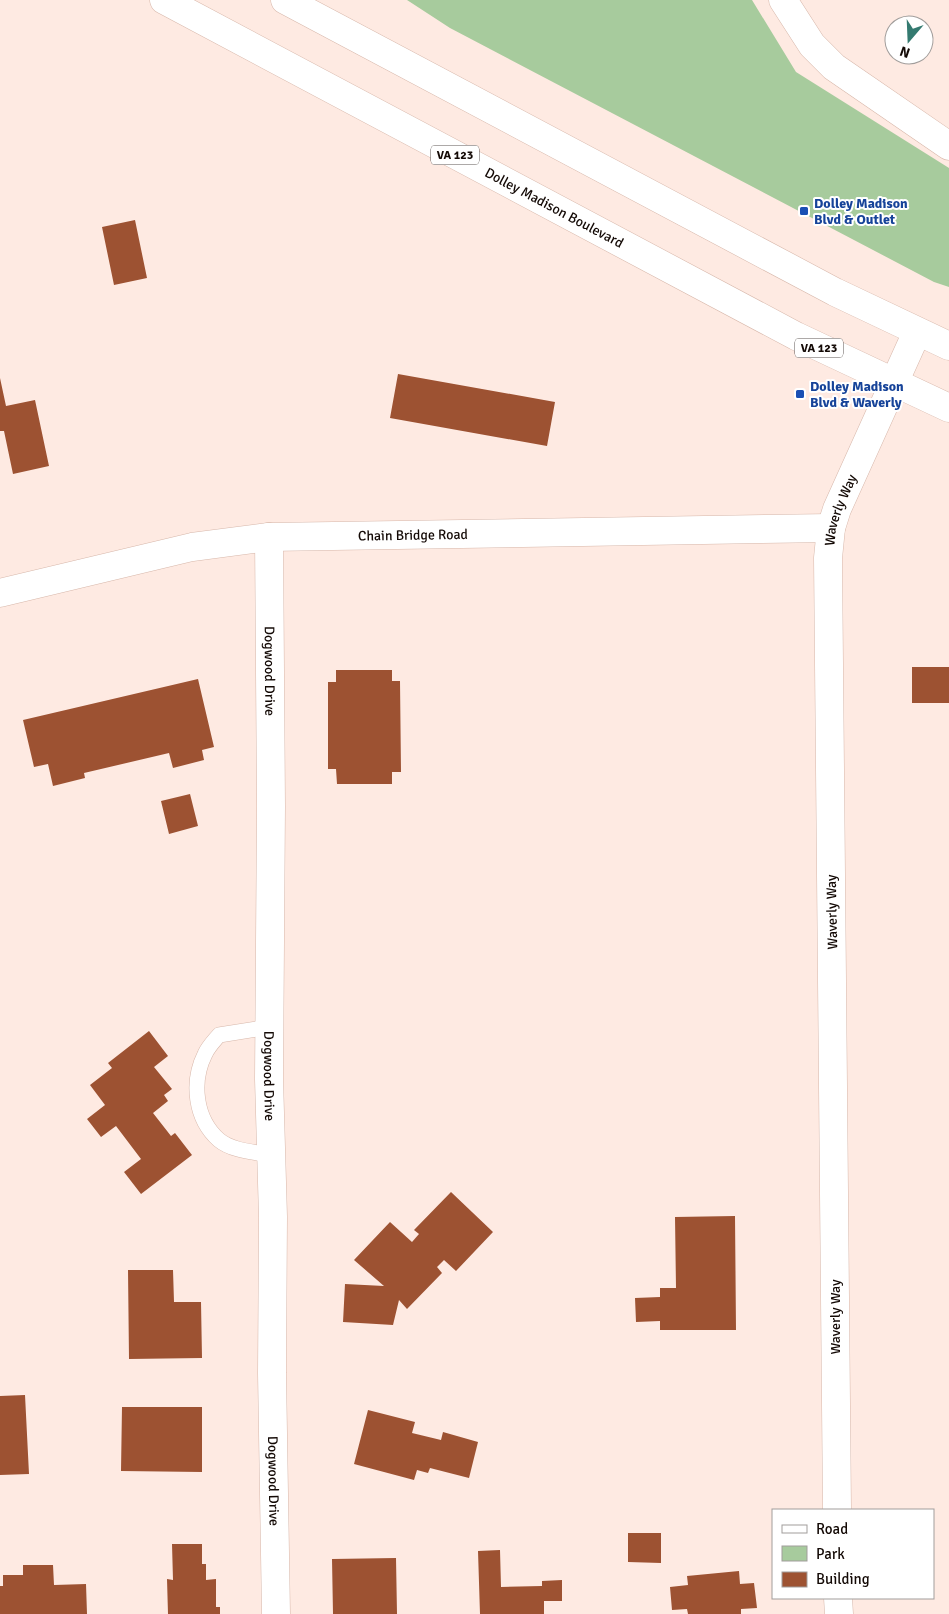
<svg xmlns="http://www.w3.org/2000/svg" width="949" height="1614" viewBox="0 0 949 1614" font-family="Signika,sans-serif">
<rect width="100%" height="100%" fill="#feeae2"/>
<path fill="#a7cb9d" d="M 407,0 L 752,0 L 796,72 L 949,168 L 949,287 L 934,282 L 450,28 Z"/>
<path fill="#9d5232" d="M 135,220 L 147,278 L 114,285 L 102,227 Z
M 398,374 L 555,402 L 547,446 L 390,418 Z
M 0,378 L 6,406 L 35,400 L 49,466 L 13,474 L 4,431 L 0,431 Z
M 912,667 L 949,667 L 949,703 L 912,703 Z
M 336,670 L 392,670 L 392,681 L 400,681 L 401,772 L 392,772 L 392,784 L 337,784 L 336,769 L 328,769 L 328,682 L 336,682 Z
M 198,679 L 214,747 L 202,750 L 204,760 L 173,768 L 169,753 L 84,773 L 85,778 L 53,786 L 48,764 L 34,767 L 23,720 Z
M 190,794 L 198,826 L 169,834 L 161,801 Z
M 149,1031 L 168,1056 L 154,1067 L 172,1089 L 164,1095 L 168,1101 L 153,1113 L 171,1136 L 175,1133 L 192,1155 L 141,1194 L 124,1172 L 141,1159 L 116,1126 L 101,1137 L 87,1119 L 105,1105 L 90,1085 L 112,1068 L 108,1063 Z
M 451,1192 L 493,1232 L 456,1271 L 444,1260 L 437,1267 L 442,1273 L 407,1309 L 399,1300 L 393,1325 L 343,1322 L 345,1284 L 384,1286 L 354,1260 L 390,1222 L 412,1242 L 419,1234 L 414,1230 Z
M 735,1216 L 736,1330 L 660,1330 L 660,1321 L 636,1322 L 635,1298 L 660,1297 L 660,1288 L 676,1288 L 675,1217 Z
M 128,1270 L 173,1270 L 174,1302 L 201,1302 L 202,1358 L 129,1359 Z
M 25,1395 L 29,1474 L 0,1475 L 0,1396 Z
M 122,1407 L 202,1407 L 202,1472 L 121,1471 Z
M 368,1410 L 415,1422 L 412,1433 L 441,1440 L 443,1432 L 478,1442 L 469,1478 L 430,1468 L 428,1473 L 417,1470 L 414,1480 L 354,1464 Z
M 628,1533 L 661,1533 L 661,1563 L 628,1562 Z
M 172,1544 L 202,1544 L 202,1564 L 206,1564 L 206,1580 L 216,1579 L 216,1607 L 220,1607 L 220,1614 L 168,1614 L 167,1579 L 173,1580 Z
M 500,1550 L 501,1587 L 542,1586 L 542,1581 L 562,1580 L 562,1601 L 544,1601 L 544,1614 L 480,1614 L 478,1551 Z
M 396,1558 L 397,1614 L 333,1614 L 332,1559 Z
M 23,1565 L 53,1565 L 54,1585 L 86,1584 L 87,1614 L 0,1614 L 0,1586 L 3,1586 L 3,1575 L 23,1575 Z
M 739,1571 L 740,1584 L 754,1583 L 757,1608 L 741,1609 L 741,1614 L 688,1614 L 687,1609 L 672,1610 L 670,1587 L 688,1585 L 687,1576 Z"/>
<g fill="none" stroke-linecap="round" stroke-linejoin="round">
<g stroke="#d7b7aa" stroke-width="16">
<path id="lane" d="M 269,1027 L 219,1035 C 214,1041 208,1047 205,1054 C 191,1082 195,1119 219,1140 C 232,1151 255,1152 271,1155"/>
</g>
<g stroke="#d7b7aa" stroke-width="29">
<g id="street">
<path d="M 783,0 L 812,45 L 834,67 L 949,146"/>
<path id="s1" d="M 269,537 L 271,806 L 269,1079 L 273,1217 L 272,1373 L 276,1614"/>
<path id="s2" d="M 0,593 L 192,547 L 269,537 L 831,528"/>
<path id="s3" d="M 837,1510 L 828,558 L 831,528 L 837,509 L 917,332"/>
<path d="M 838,1598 L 839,1614"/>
</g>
</g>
<g stroke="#d7b7aa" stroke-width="29">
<g id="primary">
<path id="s4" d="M 164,0 L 796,336 L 949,408"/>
<path d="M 285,0 L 835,292 L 949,346"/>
</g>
</g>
<use href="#lane" stroke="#fff" stroke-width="15"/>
<use href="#street" stroke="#fff" stroke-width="28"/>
<use href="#primary" stroke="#fff" stroke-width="28"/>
</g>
<g fill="#1a4fb4" stroke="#fff" stroke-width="2">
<rect x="799" y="206" width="10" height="10" rx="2.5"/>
<rect x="795" y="389" width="10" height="10" rx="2.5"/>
</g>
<g text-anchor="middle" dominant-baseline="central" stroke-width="4" stroke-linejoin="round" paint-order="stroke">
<g fill="#fff" stroke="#5a5350" stroke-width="1">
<rect x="431" y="145.5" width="48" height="19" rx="4"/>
<rect x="795" y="338.5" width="48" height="19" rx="4"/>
</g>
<g font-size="12" font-weight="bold" fill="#130905">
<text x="455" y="155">VA 123</text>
<text x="819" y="348">VA 123</text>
</g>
<g font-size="14" font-weight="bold" fill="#164399" stroke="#fff" text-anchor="start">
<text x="814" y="203">Dolley Madison<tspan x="814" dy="16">Blvd &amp; Outlet</tspan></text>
<text x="810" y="386">Dolley Madison<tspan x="810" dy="16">Blvd &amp; Waverly</tspan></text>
</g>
<g font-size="14" fill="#130905" stroke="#fff">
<text stroke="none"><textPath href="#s4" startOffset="442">Dolley Madison Boulevard</textPath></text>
<text stroke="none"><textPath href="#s3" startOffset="1002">Waverly Way</textPath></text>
<text stroke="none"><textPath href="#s2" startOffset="419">Chain Bridge Road</textPath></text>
<text stroke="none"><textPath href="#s1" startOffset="134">Dogwood Drive</textPath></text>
<text transform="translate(832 912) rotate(-91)">Waverly Way</text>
<text stroke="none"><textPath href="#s1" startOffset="539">Dogwood Drive</textPath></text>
<text transform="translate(835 1317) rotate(-90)">Waverly Way</text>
<text stroke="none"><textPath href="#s1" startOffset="944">Dogwood Drive</textPath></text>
</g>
</g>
<rect x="772" y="1509" width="162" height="90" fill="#ffffff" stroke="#a19d9b"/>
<rect x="782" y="1525" width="25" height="8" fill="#ffffff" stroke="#a19d9b"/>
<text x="816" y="1534" font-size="15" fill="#130905">Road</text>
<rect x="782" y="1546" width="25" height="15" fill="#a7cb9d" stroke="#a19d9b"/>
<text x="816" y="1559" font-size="15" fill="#130905">Park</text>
<rect x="782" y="1572" width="25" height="15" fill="#9d5232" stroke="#a19d9b"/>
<text x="816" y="1584" font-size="15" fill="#130905">Building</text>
<g transform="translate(909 40) rotate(199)"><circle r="24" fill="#ffffff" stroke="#a19d9b"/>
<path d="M0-4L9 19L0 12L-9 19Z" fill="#347a70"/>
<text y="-8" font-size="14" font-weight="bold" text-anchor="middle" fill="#130905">N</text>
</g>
</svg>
